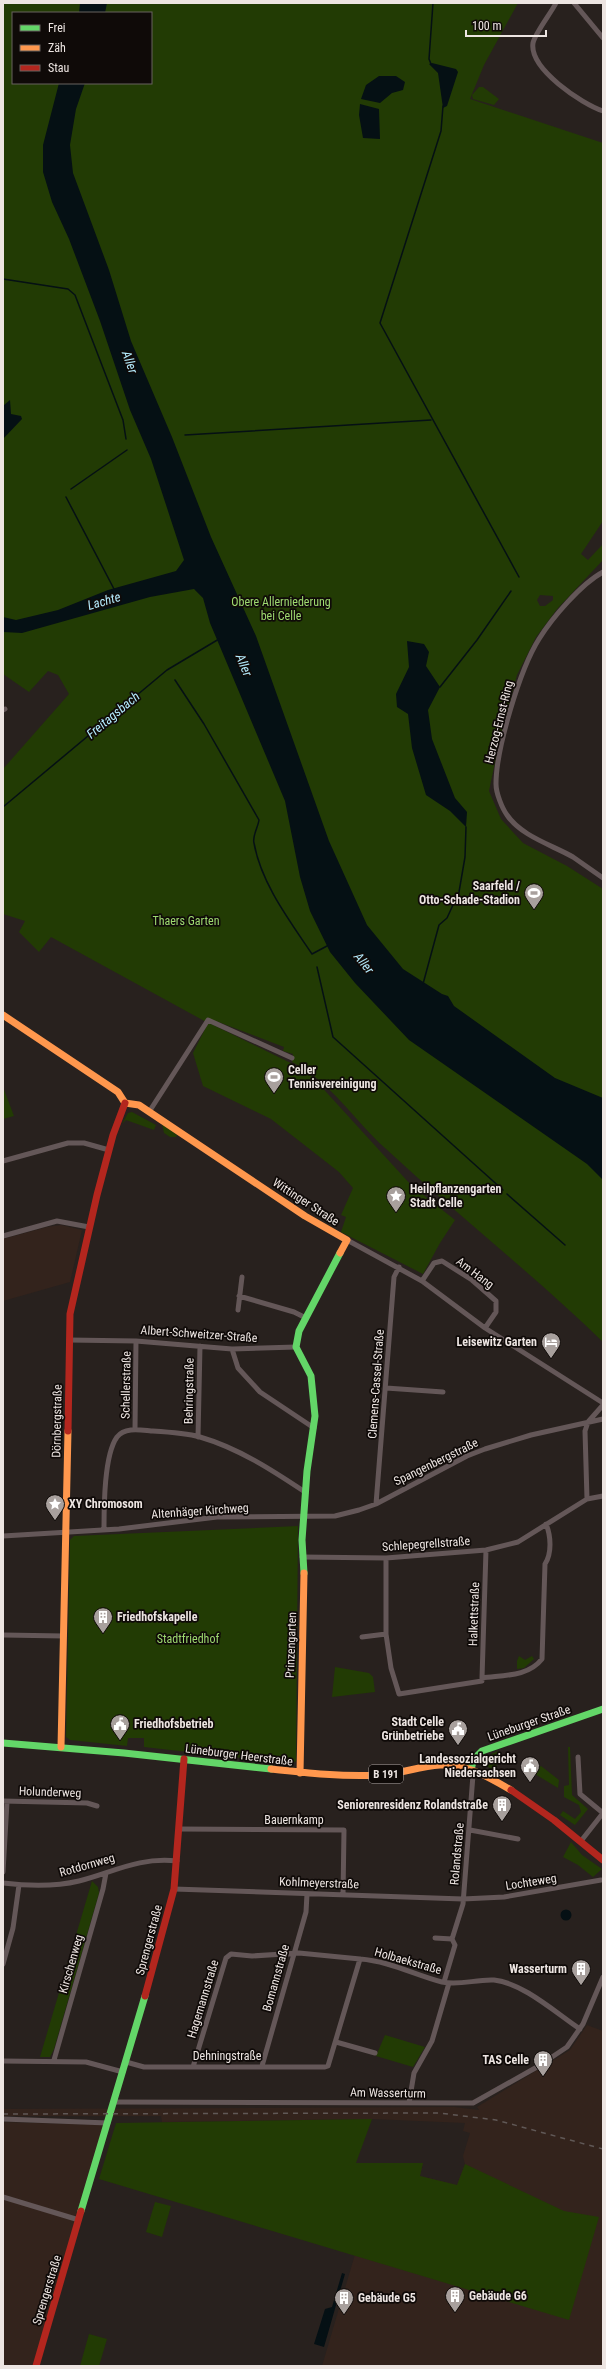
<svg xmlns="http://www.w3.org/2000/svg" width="606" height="2369" viewBox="0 0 606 2369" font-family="'Roboto Condensed',sans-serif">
<rect width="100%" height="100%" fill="#28211e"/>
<path fill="#33231c" d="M 61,1225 L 82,1230 L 70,1282 L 3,1301 L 3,1239 L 47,1227 Z
M 587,2025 L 603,2031 L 603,2366 L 322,2366 L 359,2241 L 423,2163 L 420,2176 L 457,2185 L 465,2164 L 463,2156 L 470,2133 L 463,2131 L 465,2123 L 372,2119 L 162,2122 L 161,2116 L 3,2116 L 3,2109 L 454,2107 L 479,2110 L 477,2107 L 570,2050 Z
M 3,2122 L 104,2125 L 33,2366 L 3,2366 Z"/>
<path fill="#223b04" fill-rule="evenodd" d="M 3,3 L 518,3 L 484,65 L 470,99 L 603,143 L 603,521 L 581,554 L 588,560 L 603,544 L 603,560 L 557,609 L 536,637 L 517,675 L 500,738 L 489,791 L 501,819 L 523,843 L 567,866 L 603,889 L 603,1342 C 533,1274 456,1214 385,1148 C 354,1120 330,1081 292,1062 L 293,1054 L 283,1051 L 284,1047 L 216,1021 L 209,1023 L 307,1071 L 411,1185 L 455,1220 L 440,1243 L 423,1274 L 341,1232 L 346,1217 L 341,1215 L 353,1188 L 339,1172 L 271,1119 L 203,1086 L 193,1053 L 208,1023 L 51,937 L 39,952 L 19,932 L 25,921 L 3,914 L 3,769 L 69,694 L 58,675 L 48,671 L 29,692 L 3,674 ZM 13,13 L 151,13 L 151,83 L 13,83 ZM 540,595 L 553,596 L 553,600 L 545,606 L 540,606 L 537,600 Z
M 479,87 L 483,87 L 499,99 L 494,105 L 473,99 L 472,95 Z
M 3,1087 L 14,1116 L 3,1119 Z
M 132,1112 L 156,1125 L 154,1130 L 126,1120 L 122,1124 L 128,1113 Z
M 162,1124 L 177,1135 L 176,1137 L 170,1137 L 164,1133 Z
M 298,1526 L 296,1761 L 292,1764 L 144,1747 L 144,1738 L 128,1738 L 127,1746 L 70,1740 L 66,1737 L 70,1540 L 74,1536 Z
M 519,1656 L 525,1660 L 532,1656 L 534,1659 L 524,1668 L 517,1669 L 517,1661 Z
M 335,1667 L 369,1673 L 373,1677 L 375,1692 L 332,1697 Z
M 568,1747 L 570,1747 L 572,1795 L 588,1809 L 575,1825 L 560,1815 L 563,1811 L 575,1819 L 581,1812 L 579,1805 L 564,1797 L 564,1786 L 569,1785 Z
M 498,1751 L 496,1771 L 484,1765 L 481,1759 Z
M 541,1766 L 559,1780 L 558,1788 L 535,1774 L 535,1770 Z
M 571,1842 L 582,1855 L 602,1869 L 593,1877 L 578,1865 L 563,1857 Z
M 92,1881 L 98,1887 L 99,1893 L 54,2049 L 50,2057 L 40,2057 Z
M 385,2035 L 425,2047 L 413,2067 L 376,2056 Z
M 372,2119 L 356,2163 L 423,2163 L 420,2176 L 457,2185 L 465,2164 L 564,2211 L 599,2217 L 569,2320 L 99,2179 L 116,2123 Z
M 155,2202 L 171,2206 L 162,2237 L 146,2232 Z
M 89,2334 L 107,2339 L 99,2366 L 80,2366 Z"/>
<path fill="#051014" d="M 80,3 L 107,3 L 105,13 L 79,13 Z
M 432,63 L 456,69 L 458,72 L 447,106 L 443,108 L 438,73 L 429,64 Z
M 379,76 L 396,76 L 405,82 L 403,90 L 392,93 L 380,103 L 361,99 L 366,85 Z
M 59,83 L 85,83 L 76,109 L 70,145 L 73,173 L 109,270 L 131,341 L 172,437 L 211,537 L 256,636 L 329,841 L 367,925 L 403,969 L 442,994 L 448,996 L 454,1006 L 555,1078 L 603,1098 L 603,1180 L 587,1164 L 409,1040 L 355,983 L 330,952 L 310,911 L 300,877 L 285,801 L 210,623 L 203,598 L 194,589 L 150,597 L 22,633 L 3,632 L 3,617 L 16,620 L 58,610 L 108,590 L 176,571 L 184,560 L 151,459 L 130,410 L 100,321 L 69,239 L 52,202 L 43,172 L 43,145 Z
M 360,104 L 379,109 L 380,139 L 363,138 L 359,115 Z
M 10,400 L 11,414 L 21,416 L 22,419 L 3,439 L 3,406 Z
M 407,641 L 424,644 L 429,652 L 426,666 L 440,687 L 428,710 L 432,739 L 455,798 L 467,812 L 466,827 L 450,811 L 426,795 L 412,748 L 408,714 L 397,707 L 396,694 L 409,667 Z
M560.5 1915a5.5 5.5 0 1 1 11 0a5.5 5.5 0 1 1-11 0Z
M 342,2273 L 345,2274 L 324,2347 L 314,2344 L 325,2309 L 332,2307 Z"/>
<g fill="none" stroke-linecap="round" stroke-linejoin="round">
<path stroke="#051014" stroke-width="1.5" d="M 431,64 L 429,59 L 433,3
M 443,106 L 441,131 L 380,323 L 519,577
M 3,279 L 68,289 L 75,295 L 123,420 L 126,439
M 185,435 L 431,420
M 71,489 L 127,450
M 66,497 L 114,589
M 175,680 L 204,724 L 259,820 C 258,827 252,837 254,843 C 261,883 289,920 312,954 L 327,946
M 440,687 L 477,640 L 511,591
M 3,807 L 167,670 L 219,639
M 317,967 L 333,1037 L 503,1190
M 423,984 L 439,925 L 447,918 L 459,892 L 465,857 L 466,827
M 507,1194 L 565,1245"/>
<path stroke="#645758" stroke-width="5" d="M 556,3 C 551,13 535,33 533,43 C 529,69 582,104 603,111
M 574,3 L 603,38
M 603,572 C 581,584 552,618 539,639 C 520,669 496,749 496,784 C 496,793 502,808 507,815 C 521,836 552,845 573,857 C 583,864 593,871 603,878
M 3,710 L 5,709
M 149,1112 L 208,1020 L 292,1058
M 3,1161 L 68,1143 L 84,1143 L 109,1150
M 3,1236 L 57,1221 L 89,1227
M 347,1240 L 422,1281 L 485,1328 L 603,1403
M 422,1281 L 434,1263 L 442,1261 L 472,1280 L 496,1301 L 496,1312 L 485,1328
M 239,1296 L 294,1312 L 306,1318
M 238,1310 L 242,1277
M 69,1340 L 136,1341 L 232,1349 L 296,1347
M 232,1349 L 238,1368 L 260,1392 L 314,1428
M 386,1388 L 443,1392
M 135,1429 L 136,1341
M 198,1437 L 200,1346
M 587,1499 L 585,1431 L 588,1422 L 603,1405
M 376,1504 L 394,1277 L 399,1267
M 104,1530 C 104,1507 104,1455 117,1437 C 125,1427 140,1430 151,1431 C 167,1432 185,1433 200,1437 C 238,1448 272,1470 305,1492
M 3,1536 L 119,1529 L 217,1517 L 335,1516 L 359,1510 L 376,1504 L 467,1456 L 485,1449 L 531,1435 L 603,1419
M 302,1557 L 386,1558 L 486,1550 L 518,1542 L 587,1499 L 603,1496
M 386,1558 L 386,1634 L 391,1668 L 399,1694 L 482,1681 L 482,1678 C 503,1675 528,1677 542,1659 L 545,1564 C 552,1553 551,1536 546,1524
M 3,1635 L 64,1636
M 362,1637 L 386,1634
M 482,1678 L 486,1550
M 578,1757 L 580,1794 L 603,1813
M 3,1801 L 87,1803 L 97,1806
M 179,1829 L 344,1830 L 343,1895
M 470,1830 L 518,1839
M 581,1841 L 603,1813
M 3,1872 L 7,1802
M 3,1883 C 28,1886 54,1887 79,1881 C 114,1872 138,1857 177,1861
M 174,1889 L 463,1899 L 504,1897 L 601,1880
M 435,1938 L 452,1939
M 360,1959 C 389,1961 415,1975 442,1982 C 459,1986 476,1979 494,1980 C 523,1983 556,2013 580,2029
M 3,1964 L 13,1928 L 19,1885
M 444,1982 L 455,1945 L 452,1939 L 463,1904 L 473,1775 L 471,1769
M 336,2042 L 375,2053
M 54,2060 L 103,1889 L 106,1873
M 3,2061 L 86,2062 L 123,2072
M 126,2062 L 144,2067 L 325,2067 L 328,2066 L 360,1959 L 299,1953 L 252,1956 L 231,1954 L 226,1958 L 193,2067
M 262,2066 L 306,1912 L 307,1894
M 114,2102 L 473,2103 L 537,2067 L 567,2047 L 583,2024 L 603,1977
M 409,2103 L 414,2073 L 432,2041 L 449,1983
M 3,2119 L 108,2123
M 3,2197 L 79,2220"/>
<path stroke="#63d668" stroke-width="7" d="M 304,1573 L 302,1540 L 307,1471 L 315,1416 L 311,1376 L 296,1347 L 299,1331 L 340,1253
M 3,1743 L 124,1753 L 271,1769
M 471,1769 L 474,1759 L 482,1751 L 603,1709
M 81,2211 L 145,1996"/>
<path stroke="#ff974d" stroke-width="7" d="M 3,1015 L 118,1092 L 125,1103
M 125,1103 L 139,1105 L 305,1216 L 347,1240 L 340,1253
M 61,1747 L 68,1431
M 271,1769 C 307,1773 343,1777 380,1775 C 400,1774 420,1766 440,1765 C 468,1764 488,1777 511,1790
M 300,1773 L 304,1573"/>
<path stroke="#b3261e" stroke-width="7" d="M 68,1431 L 70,1314 L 97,1195 L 113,1135 L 125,1103
M 511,1790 L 554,1820 L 603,1860
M 145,1996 L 174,1889 L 184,1759
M 36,2366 L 81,2211"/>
<path stroke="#605856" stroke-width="1.5" stroke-dasharray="5 5" stroke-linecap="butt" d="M 3,2114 L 439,2113 L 496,2120 L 603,2149"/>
</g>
<defs>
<g id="stadium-pin" transform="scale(1)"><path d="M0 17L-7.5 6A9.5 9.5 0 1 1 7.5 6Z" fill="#a8a09d" stroke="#0f0a08"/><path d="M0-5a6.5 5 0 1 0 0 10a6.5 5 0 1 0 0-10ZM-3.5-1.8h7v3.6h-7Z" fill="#fff"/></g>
<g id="sight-pin" transform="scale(1)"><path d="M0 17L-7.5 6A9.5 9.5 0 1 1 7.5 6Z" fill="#a8a09d" stroke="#0f0a08"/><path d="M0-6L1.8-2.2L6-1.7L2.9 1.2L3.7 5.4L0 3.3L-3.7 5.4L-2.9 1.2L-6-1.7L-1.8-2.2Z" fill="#fff"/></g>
<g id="hotel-pin" transform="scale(1)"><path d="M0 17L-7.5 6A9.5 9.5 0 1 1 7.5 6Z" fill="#a8a09d" stroke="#0f0a08"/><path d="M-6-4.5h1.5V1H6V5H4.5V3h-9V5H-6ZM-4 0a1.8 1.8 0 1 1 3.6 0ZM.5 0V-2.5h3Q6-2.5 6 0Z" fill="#fff"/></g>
<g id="building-pin" transform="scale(1)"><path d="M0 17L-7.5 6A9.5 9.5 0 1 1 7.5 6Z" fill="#a8a09d" stroke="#0f0a08"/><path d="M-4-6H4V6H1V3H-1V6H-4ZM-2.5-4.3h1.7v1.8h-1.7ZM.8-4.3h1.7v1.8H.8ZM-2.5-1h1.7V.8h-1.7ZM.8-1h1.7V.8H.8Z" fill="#fff"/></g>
<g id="civic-pin" transform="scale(1)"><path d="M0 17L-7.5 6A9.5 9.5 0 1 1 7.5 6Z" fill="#a8a09d" stroke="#0f0a08"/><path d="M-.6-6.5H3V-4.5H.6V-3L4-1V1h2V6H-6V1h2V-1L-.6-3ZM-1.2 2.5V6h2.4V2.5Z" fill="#fff"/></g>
</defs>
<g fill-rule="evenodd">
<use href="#stadium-pin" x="534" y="893"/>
<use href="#stadium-pin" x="274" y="1077"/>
<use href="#sight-pin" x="396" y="1196"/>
<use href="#hotel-pin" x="551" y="1342"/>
<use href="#sight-pin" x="55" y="1504"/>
<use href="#building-pin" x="103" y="1617"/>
<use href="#civic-pin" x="120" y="1724"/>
<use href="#civic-pin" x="458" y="1729"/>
<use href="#civic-pin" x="530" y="1766"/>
<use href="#building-pin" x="502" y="1805"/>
<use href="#building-pin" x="581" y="1969"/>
<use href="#building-pin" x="543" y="2060"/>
<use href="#building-pin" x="455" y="2296"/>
<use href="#building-pin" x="344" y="2298"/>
</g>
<g text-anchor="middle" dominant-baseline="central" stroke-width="3.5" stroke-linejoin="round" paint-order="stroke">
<rect fill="#0f0a08" stroke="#aaa3a1" stroke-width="1" x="369" y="1765" width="34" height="18" rx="3"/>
<g font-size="11" font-weight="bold" fill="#ede5e2">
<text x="386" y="1774">B 191</text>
</g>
<g font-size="12" fill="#9eda70" stroke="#0f0a08">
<text x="281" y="602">Obere Allerniederung<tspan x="281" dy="14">bei Celle</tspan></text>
<text x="186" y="921">Thaers Garten</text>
<text x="188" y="1639">Stadtfriedhof</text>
</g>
<g font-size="12" fill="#ede5e2" stroke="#0f0a08">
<text transform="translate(499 722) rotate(-76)">Herzog-Ernst-Ring</text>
<text transform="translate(306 1202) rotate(33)">Wittinger Straße</text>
<text transform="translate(475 1273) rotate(37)">Am Hang</text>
<text transform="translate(199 1334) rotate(4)">Albert-Schweitzer-Straße</text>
<text transform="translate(376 1384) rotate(-86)">Clemens-Cassel-Straße</text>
<text transform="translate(126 1385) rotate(-89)">Schellerstraße</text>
<text transform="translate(189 1391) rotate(-89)">Behringstraße</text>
<text transform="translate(57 1421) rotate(-89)">Dörnbergstraße</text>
<text transform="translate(436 1462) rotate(-26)">Spangenbergstraße</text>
<text transform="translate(200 1511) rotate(-4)">Altenhäger Kirchweg</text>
<text transform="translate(426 1544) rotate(-4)">Schlepegrellstraße</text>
<text transform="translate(474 1614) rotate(-88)">Halkettstraße</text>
<text transform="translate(291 1645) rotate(-88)">Prinzengarten</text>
<text transform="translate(529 1723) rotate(-19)">Lüneburger Straße</text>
<text transform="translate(239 1755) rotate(7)">Lüneburger Heerstraße</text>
<text transform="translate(50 1792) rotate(2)">Holunderweg</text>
<text x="294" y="1820">Bauernkamp</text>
<text transform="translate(457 1854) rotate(-85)">Rolandstraße</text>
<text transform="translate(87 1865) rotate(-16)">Rotdornweg</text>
<text transform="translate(531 1882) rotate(-9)">Lochteweg</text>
<text transform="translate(319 1883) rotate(2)">Kohlmeyerstraße</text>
<text transform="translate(149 1940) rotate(-75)">Sprengerstraße</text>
<text transform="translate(408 1961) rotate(16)">Holbaekstraße</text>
<text transform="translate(71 1964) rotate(-74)">Kirschenweg</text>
<text transform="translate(276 1978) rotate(-74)">Bomannstraße</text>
<text transform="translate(203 1999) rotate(-73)">Hagemannstraße</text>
<text x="227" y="2056">Dehningstraße</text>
<text transform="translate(388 2093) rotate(1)">Am Wasserturm</text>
<text transform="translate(47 2290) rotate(-73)">Sprengerstraße</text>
</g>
<g font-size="12" font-weight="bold" fill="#ede5e2" stroke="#0f0a08" text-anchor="end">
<text x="520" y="886">Saarfeld /<tspan x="520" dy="14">Otto-Schade-Stadion</tspan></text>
<text x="288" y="1070" text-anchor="start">Celler<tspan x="288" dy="14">Tennisvereinigung</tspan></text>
<text x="410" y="1189" text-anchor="start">Heilpflanzengarten<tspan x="410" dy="14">Stadt Celle</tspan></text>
<text x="537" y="1342">Leisewitz Garten</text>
<text x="69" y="1504" text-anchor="start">XY Chromosom</text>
<text x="117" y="1617" text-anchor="start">Friedhofskapelle</text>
<text x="444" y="1722">Stadt Celle<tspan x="444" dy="14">Grünbetriebe</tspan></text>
<text x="134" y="1724" text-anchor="start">Friedhofsbetrieb</text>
<text x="516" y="1759">Landessozialgericht<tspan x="516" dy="14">Niedersachsen</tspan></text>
<text x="488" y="1805">Seniorenresidenz Rolandstraße</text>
<text x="567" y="1969">Wasserturm</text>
<text x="529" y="2060">TAS Celle</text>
<text x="469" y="2296" text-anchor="start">Gebäude G6</text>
<text x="358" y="2298" text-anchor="start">Gebäude G5</text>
</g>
<g font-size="13" font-style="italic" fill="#b5ecfe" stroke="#0f0a08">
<text transform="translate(130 362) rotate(70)">Aller</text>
<text transform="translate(104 601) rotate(-16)">Lachte</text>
<text transform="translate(244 665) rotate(67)">Aller</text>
<text transform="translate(113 715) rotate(-40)">Freitagsbach</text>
<text transform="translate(364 963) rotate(51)">Aller</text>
</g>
</g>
<rect width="606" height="2369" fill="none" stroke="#ede5e2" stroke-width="8"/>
<rect x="12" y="12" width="140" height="72" fill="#0f0a08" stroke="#68625f"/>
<rect x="20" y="25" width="20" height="6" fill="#63d668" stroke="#68625f"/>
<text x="48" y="32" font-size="12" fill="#ede5e2">Frei</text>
<rect x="20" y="45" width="20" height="6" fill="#ff974d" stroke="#68625f"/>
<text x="48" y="52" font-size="12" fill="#ede5e2">Zäh</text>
<rect x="20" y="65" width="20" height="6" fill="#b3261e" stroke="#68625f"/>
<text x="48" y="72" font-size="12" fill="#ede5e2">Stau</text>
<path d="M466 30v6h80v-6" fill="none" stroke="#ede5e2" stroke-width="2"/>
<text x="472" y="30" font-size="12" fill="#ede5e2" stroke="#0f0a08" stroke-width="3" paint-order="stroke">100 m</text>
</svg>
